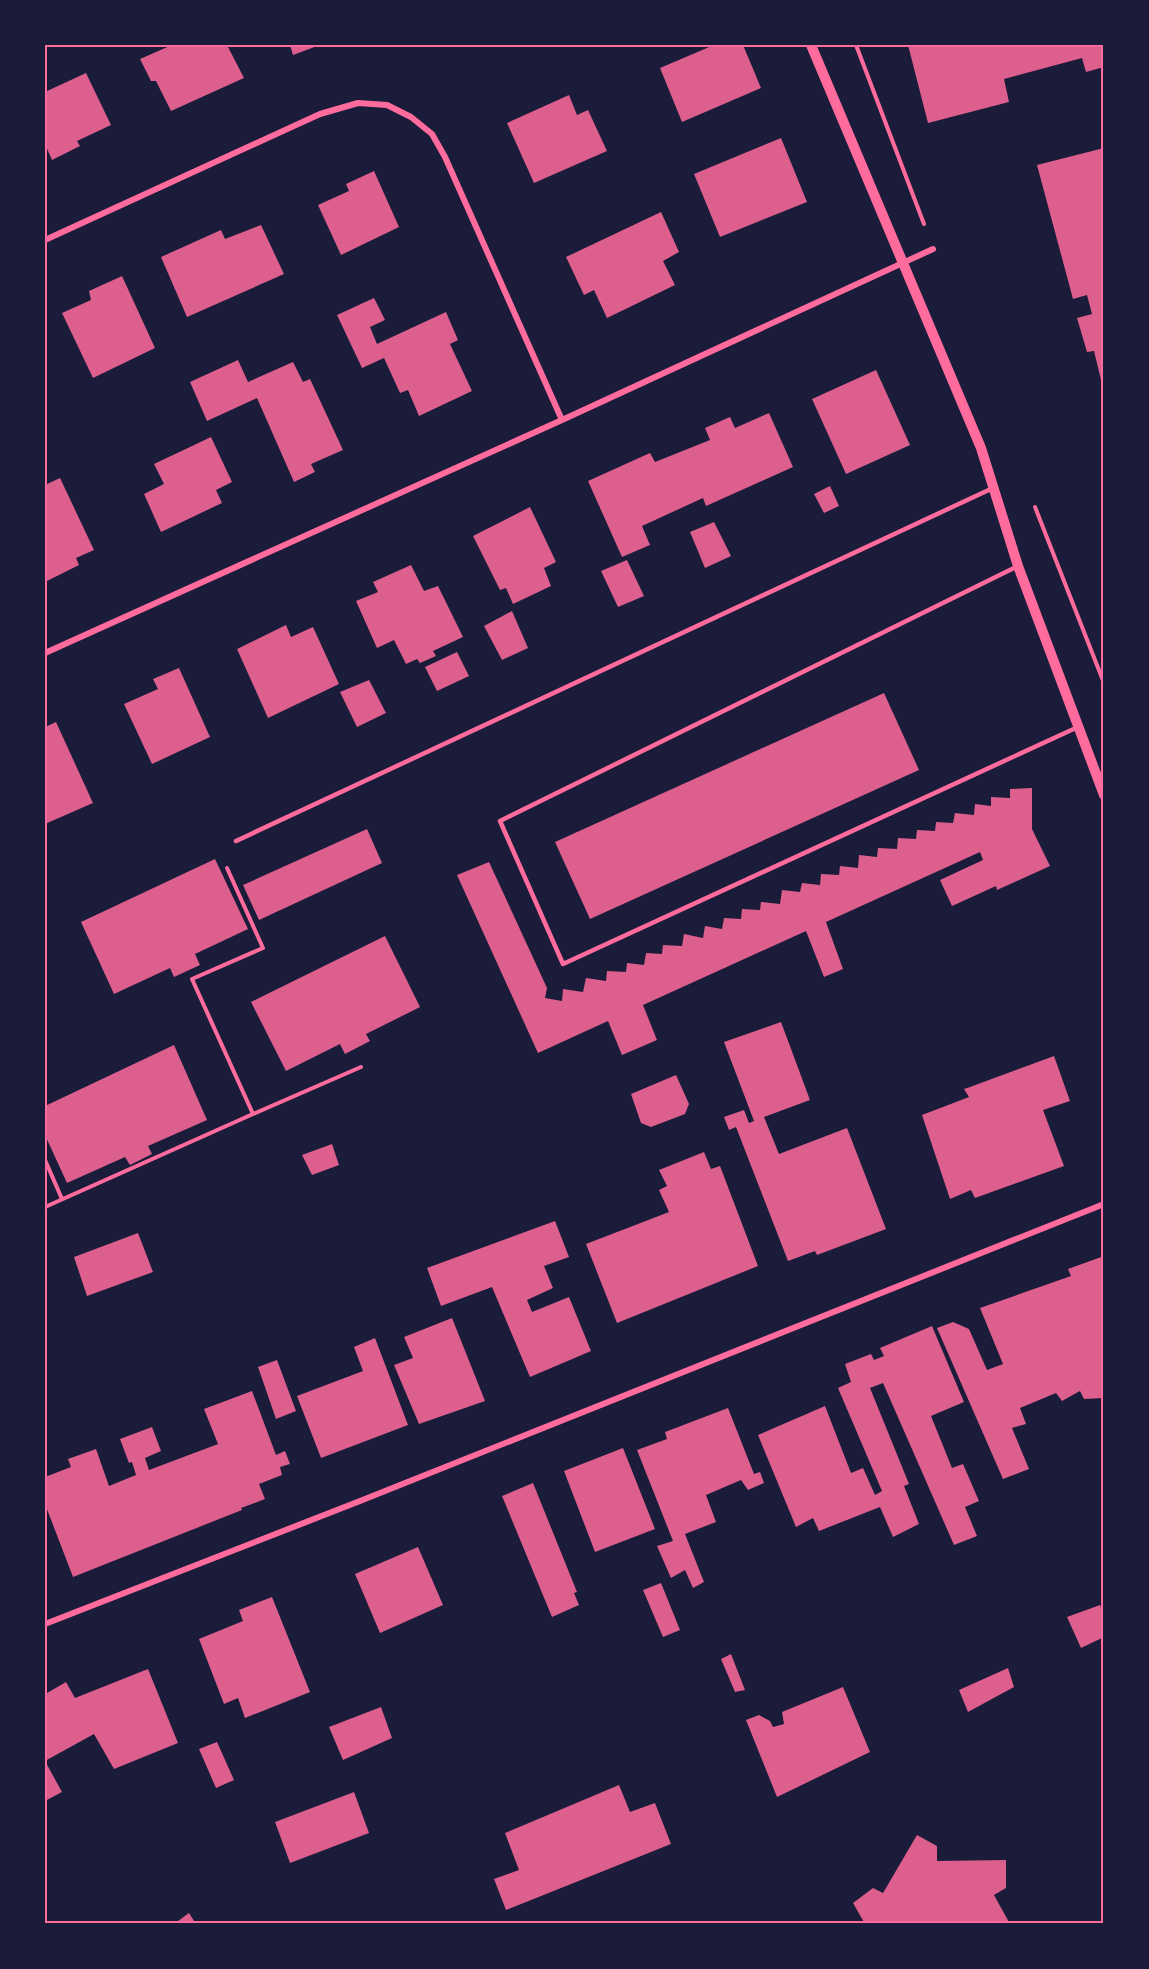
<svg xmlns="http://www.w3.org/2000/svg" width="1149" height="1969" viewBox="0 0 1149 1969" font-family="'Roboto Serif',serif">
<rect width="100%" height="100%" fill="#1b1b3a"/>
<path fill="#dd5f8e" d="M 172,45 L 227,45 L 244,78 L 171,111 L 156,81 L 151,81 L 140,59 Z
M 290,45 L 320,45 L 293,55 Z
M 714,45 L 743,45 L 761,88 L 682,122 L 660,68 Z
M 908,45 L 1104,45 L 1104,67 L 1086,72 L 1082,58 L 1004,79 L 1009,102 L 928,123 Z
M 86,73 L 111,125 L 77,141 L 80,146 L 52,160 L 45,144 L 45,92 Z
M 569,95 L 577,115 L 588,110 L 607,151 L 534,183 L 507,123 Z
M 781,138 L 807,202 L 720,237 L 694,174 Z
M 1104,148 L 1104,388 L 1103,388 L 1094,351 L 1087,352 L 1077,318 L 1092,314 L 1087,295 L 1073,299 L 1037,165 Z
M 374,171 L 399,227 L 341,255 L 318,205 L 349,191 L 346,184 Z
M 661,212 L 679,252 L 663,261 L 675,285 L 607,318 L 594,290 L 584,295 L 566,257 Z
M 261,225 L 284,274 L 187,317 L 161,257 L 221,230 L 225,239 Z
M 122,276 L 155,348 L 93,378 L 62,313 L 91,300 L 89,291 Z
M 374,298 L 385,320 L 370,327 L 377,344 L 446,312 L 458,340 L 450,344 L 472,391 L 419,416 L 408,390 L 400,393 L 384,358 L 362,368 L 337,315 Z
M 238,360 L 248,382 L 293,362 L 303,382 L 310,379 L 343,450 L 311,464 L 315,472 L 294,482 L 257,398 L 207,421 L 190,382 Z
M 876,370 L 910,445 L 846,474 L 812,399 Z
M 769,413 L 793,467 L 706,506 L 703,498 L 642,526 L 650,545 L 622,557 L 588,481 L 650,453 L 655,462 L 710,440 L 705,428 L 730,417 L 735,428 Z
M 211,437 L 232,482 L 216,490 L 222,503 L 161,532 L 144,494 L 164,484 L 154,464 Z
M 60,478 L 94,550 L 76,558 L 79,565 L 45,582 L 45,485 Z
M 830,486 L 839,506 L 824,513 L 814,494 Z
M 530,507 L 556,562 L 544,568 L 551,586 L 513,604 L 506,588 L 500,590 L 473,536 Z
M 714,522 L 731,556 L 705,568 L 690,532 Z
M 627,560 L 644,596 L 618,607 L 601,571 Z
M 411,565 L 424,591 L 438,586 L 463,637 L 433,651 L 436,656 L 420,663 L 417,659 L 406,664 L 394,640 L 377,648 L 356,601 L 378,592 L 373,582 Z
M 512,611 L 528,648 L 502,660 L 484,626 Z
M 286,625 L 291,637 L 313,627 L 339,684 L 268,718 L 237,649 Z
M 457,652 L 469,676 L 437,691 L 425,667 Z
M 179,668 L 210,737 L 152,764 L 124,704 L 158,689 L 153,679 Z
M 369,680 L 386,713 L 357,727 L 340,692 Z
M 884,693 L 919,770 L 590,919 L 555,842 Z
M 56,722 L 93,803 L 45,824 L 45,727 Z
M 1032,788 L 1032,829 L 1050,866 L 997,890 L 996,886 L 952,906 L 940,880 L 983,860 L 980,852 L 826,922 L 843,969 L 824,977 L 806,931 L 643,1005 L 657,1040 L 622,1055 L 608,1021 L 538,1053 L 457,875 L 489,862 L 547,988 L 545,998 L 562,1001 L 563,989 L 583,992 L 586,978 L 606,981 L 607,971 L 626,972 L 627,963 L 644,965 L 646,953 L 662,954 L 663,945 L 682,946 L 684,934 L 703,938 L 705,926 L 722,929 L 724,918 L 741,919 L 742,909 L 760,910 L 761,902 L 780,904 L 782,890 L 800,892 L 802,883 L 820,885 L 821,874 L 839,875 L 840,866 L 858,868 L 859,855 L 877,857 L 878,848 L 897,849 L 898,838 L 916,839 L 917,830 L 935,831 L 936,822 L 953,823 L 955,813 L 974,815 L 975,804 L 991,806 L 991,797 L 1010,798 L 1010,789 Z
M 367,829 L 382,863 L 259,920 L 243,885 Z
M 215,859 L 248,929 L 195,954 L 200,965 L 174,977 L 170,968 L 114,994 L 81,922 Z
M 385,936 L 420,1007 L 366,1034 L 370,1041 L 345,1054 L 340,1044 L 286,1071 L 251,1002 Z
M 781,1022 L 810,1100 L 764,1117 L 779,1154 L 847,1128 L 886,1229 L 817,1255 L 815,1251 L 788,1261 L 736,1127 L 729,1130 L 724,1117 L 744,1110 L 749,1123 L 754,1121 L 724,1042 Z
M 174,1045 L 207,1120 L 148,1146 L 152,1154 L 130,1165 L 125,1157 L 67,1183 L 45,1135 L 45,1106 Z
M 1054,1056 L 1070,1101 L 1043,1110 L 1064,1166 L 975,1198 L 971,1190 L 950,1199 L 922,1115 L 969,1097 L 964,1089 L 970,1087 Z
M 676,1075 L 689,1104 L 685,1114 L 651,1127 L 641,1123 L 631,1094 Z
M 332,1144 L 339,1165 L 312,1175 L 302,1155 Z
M 704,1152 L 711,1169 L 720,1166 L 758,1266 L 617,1323 L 586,1244 L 669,1212 L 659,1190 L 667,1186 L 659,1170 Z
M 555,1221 L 569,1257 L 544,1266 L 553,1288 L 527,1300 L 532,1312 L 569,1297 L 591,1351 L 530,1377 L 492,1287 L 441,1306 L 427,1268 Z
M 138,1233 L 153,1272 L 87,1296 L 74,1257 Z
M 1104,1256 L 1104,1398 L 1084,1399 L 1080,1391 L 1062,1401 L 1056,1393 L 1020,1408 L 1026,1424 L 1012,1428 L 1029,1469 L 1003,1479 L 937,1328 L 953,1322 L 969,1329 L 987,1370 L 1003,1364 L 980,1308 L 1071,1276 L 1068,1269 Z
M 452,1318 L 485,1401 L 419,1424 L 394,1365 L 413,1358 L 404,1337 Z
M 932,1326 L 964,1402 L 931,1416 L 952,1468 L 963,1464 L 979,1501 L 965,1507 L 977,1536 L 954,1545 L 883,1383 L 870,1388 L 909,1484 L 904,1486 L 919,1524 L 893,1537 L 880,1507 L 819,1531 L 813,1518 L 796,1527 L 758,1435 L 825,1406 L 851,1473 L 863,1468 L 875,1495 L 882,1491 L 838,1388 L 851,1382 L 845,1364 L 871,1354 L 874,1360 L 884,1356 L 880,1348 Z
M 375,1338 L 408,1425 L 321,1458 L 297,1396 L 363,1371 L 354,1347 Z
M 277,1360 L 296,1411 L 276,1419 L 258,1367 Z
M 252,1391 L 276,1455 L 285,1451 L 290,1464 L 280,1467 L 282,1475 L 259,1484 L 265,1499 L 241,1508 L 242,1510 L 73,1577 L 45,1504 L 45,1477 L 71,1467 L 68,1459 L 96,1449 L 109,1486 L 136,1475 L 132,1462 L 129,1463 L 120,1439 L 152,1427 L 161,1451 L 145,1458 L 149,1470 L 218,1444 L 204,1409 Z
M 728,1408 L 754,1474 L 760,1472 L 764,1483 L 748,1490 L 741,1480 L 706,1495 L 716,1522 L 685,1534 L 704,1582 L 693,1588 L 685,1570 L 671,1578 L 657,1546 L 673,1541 L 637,1450 L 667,1439 L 665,1432 Z
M 623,1448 L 655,1529 L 595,1552 L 564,1471 Z
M 533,1483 L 577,1592 L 574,1593 L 579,1605 L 552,1617 L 502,1496 Z
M 418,1547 L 443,1605 L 380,1633 L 355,1574 Z
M 661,1583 L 680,1630 L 663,1637 L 643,1590 Z
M 272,1597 L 310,1692 L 245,1718 L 238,1698 L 224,1704 L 199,1639 L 243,1621 L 239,1610 Z
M 1100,1605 L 1104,1614 L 1104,1637 L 1081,1648 L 1067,1617 Z
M 731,1654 L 745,1690 L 735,1692 L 721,1659 Z
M 1008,1668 L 1014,1687 L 968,1712 L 959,1690 Z
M 148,1669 L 178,1743 L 114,1769 L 94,1734 L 45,1761 L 62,1792 L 45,1801 L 45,1690 L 47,1693 L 66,1682 L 75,1698 Z
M 843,1687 L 870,1752 L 777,1797 L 746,1720 L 759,1715 L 770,1721 L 773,1727 L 784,1724 L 782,1712 Z
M 381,1707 L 392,1738 L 343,1760 L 329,1727 Z
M 217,1742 L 234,1780 L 216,1788 L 199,1749 Z
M 619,1785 L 630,1812 L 655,1803 L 671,1844 L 506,1910 L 494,1879 L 519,1870 L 505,1833 Z
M 354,1792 L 369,1833 L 290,1863 L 275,1822 Z
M 917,1835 L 937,1846 L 937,1861 L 1006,1860 L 1006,1888 L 994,1895 L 1010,1924 L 865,1924 L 853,1903 L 873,1888 L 883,1893 Z
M 189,1913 L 196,1924 L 174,1924 Z"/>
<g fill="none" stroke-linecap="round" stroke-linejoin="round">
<path stroke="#ff6b9d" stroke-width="4" d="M 856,45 L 924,224
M 1035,507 L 1104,683
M 253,1114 L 361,1067
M 45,1160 L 62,1199
M 45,1207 L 253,1114 L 192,979 L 263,948 L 227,868"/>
<path stroke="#ff6b9d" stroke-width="4.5" d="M 1016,567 L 500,821 L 563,964 L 1078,727
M 236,841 L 993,488"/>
<path stroke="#ff6b9d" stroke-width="6" d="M 45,240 L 320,114 L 358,103 L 387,105 L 411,117 L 432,134 L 445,157 L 562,420
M 45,653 L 562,420 L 933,249
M 45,1624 L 360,1501 L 1104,1204"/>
<path stroke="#ff6b9d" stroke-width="10" d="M 811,45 L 981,448 L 1018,566 L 1104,795"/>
</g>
<rect width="1149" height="1969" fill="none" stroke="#1b1b3a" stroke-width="93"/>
<rect x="46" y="46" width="1056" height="1876" fill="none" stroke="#ff6b9d" stroke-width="2"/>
</svg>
